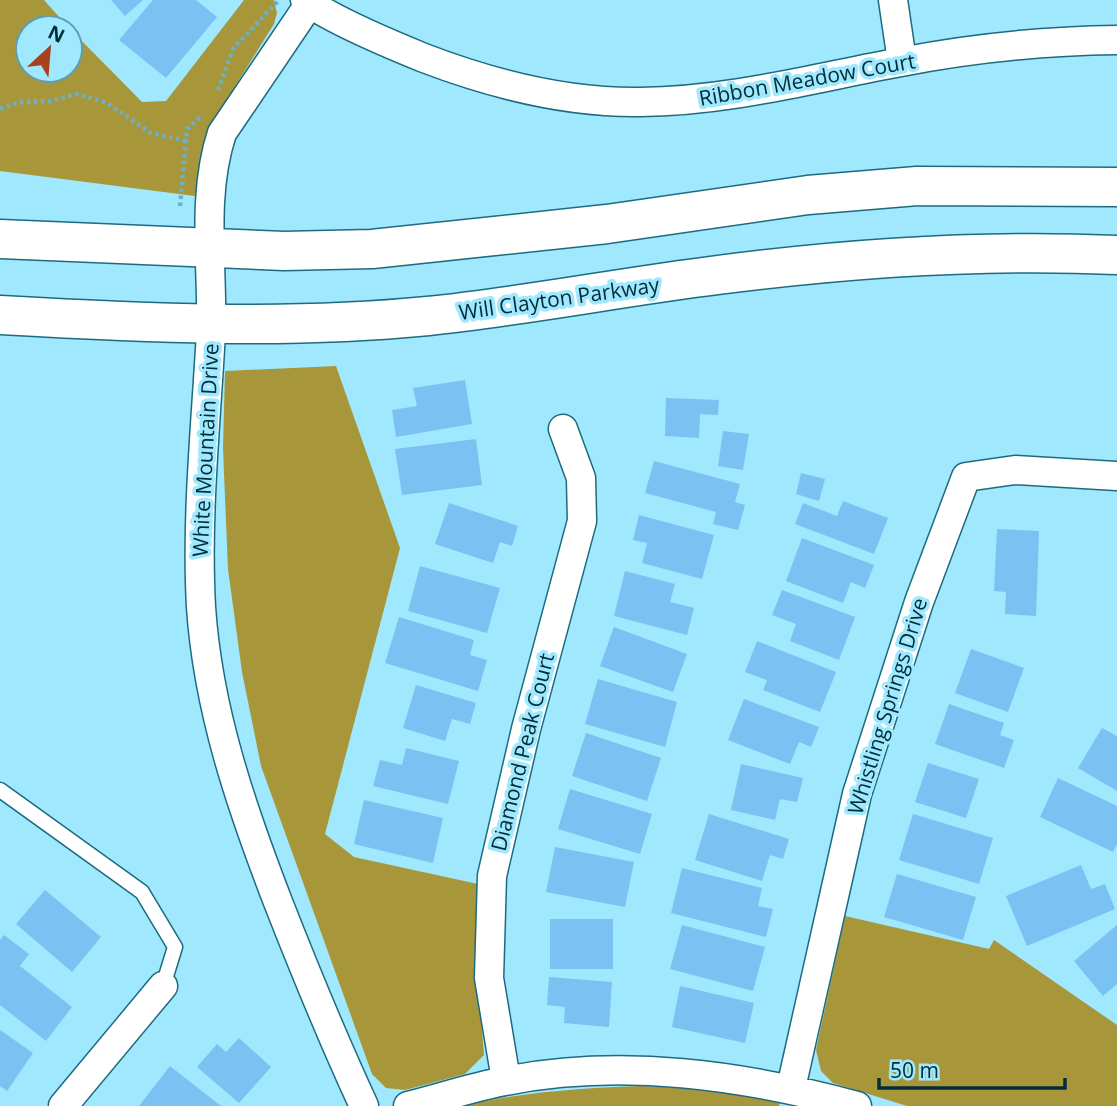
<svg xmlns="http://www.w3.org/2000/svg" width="1117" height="1106" viewBox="0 0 1117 1106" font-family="'Open Sans',sans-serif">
<rect width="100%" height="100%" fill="#9fe8fe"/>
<path fill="#a8973a" d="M 0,0 L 44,0 L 69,28 L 28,28 L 28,70 L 70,70 L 70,29 L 142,102 L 166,101 L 244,0 L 274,0 L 277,13 L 274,24 L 217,115 L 203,153 L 195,196 L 0,171 Z
M 336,366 L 400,548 L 325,834 L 354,857 L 478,884 L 475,940 L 484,1055 L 465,1074 L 405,1090 L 386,1088 L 372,1074 L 261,766 L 242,672 L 228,569 L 223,449 L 225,371 Z
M 845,916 L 989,949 L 994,940 L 1117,1025 L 1117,1106 L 907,1106 L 833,1083 L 821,1071 L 816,1050 Z
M 643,1086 L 715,1090 L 780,1100 L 779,1106 L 462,1106 C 522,1092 581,1088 643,1086 Z"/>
<path fill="#7ac2f1" d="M 111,0 L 143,0 L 125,16 Z
M 153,0 L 196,0 L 217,17 L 166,78 L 119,40 Z
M 465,380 L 472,424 L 396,437 L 392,410 L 417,406 L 413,388 Z
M 666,398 L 719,400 L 718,415 L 700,414 L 699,438 L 665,436 Z
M 723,431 L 749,434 L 743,470 L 718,466 Z
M 476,439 L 482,485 L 402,495 L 395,449 Z
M 654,461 L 740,484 L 735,502 L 745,505 L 738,530 L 713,524 L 716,512 L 645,493 Z
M 801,473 L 825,479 L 819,501 L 796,494 Z
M 843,501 L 888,518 L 874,554 L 795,524 L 803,503 L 837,516 Z
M 449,503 L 518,526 L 512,546 L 500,542 L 493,563 L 435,544 Z
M 639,515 L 714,535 L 702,579 L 642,563 L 647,543 L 633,540 Z
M 997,529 L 1039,531 L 1036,616 L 1005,614 L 1006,592 L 994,591 Z
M 802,538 L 874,565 L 865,588 L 851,582 L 843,603 L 786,581 Z
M 420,566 L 500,588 L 487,633 L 408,611 Z
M 625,571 L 675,584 L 670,602 L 694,608 L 687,635 L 614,616 Z
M 782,590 L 855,617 L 839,660 L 790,641 L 796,624 L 772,615 Z
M 399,617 L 474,640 L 470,655 L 487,660 L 478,691 L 385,663 Z
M 614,627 L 687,654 L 673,692 L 600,666 Z
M 757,641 L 836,672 L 820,712 L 763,690 L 767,680 L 745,672 Z
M 971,649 L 1024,668 L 1008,712 L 955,693 Z
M 598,679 L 677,702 L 665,747 L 585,724 Z
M 416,685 L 476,703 L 470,724 L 452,719 L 445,741 L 403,728 Z
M 744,699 L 819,727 L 811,747 L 799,742 L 790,764 L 728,740 Z
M 949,704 L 1004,723 L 1000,735 L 1014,740 L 1004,768 L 935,744 Z
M 1102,728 L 1117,736 L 1117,791 L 1078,768 Z
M 586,733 L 661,758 L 647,801 L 572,776 Z
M 406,748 L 459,761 L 448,804 L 373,786 L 380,760 L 402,765 Z
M 928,763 L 979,779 L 966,818 L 915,802 Z
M 741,764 L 803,778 L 797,802 L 780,799 L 775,820 L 731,810 Z
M 1058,778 L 1117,806 L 1117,844 L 1113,852 L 1040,817 Z
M 570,789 L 652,814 L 640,854 L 558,829 Z
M 364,800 L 443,818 L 433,863 L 354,844 Z
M 709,814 L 789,839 L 783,859 L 770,855 L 762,881 L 695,860 Z
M 913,814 L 993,838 L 979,884 L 899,860 Z
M 555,847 L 634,862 L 625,907 L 546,892 Z
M 1081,865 L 1091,889 L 1105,884 L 1115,909 L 1027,946 L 1006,896 Z
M 682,868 L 762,888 L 758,906 L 773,909 L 766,937 L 671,913 Z
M 897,874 L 976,897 L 963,940 L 884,917 Z
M 45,890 L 101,937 L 72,972 L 16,924 Z
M 550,919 L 613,919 L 613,969 L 550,969 Z
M 682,925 L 765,947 L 753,991 L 670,969 Z
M 1117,925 L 1117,984 L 1103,996 L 1074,961 Z
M 4,935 L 29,954 L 20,966 L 72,1007 L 46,1041 L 0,1005 L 0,940 Z
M 549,977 L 612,982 L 609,1027 L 564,1023 L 565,1007 L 547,1005 Z
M 680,986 L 754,1003 L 745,1043 L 672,1027 Z
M 0,1030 L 33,1053 L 7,1091 L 0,1086 Z
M 239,1038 L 271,1067 L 239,1103 L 197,1067 L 217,1044 L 226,1052 Z
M 170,1066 L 221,1106 L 139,1106 Z"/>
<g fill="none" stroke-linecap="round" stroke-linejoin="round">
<g stroke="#1d6b7e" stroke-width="17">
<path id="lane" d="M 0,790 L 142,892 L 175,947 L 163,986"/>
</g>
<g stroke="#1d6b7e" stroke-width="31">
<path id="street" d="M 305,0 C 332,20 392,45 424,58 C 492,84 567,103 640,102 C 730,101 814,78 901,62 C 972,48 1045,41 1117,40
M 893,0 L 902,61
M 310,3 L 222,133 C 201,196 213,267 211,332 C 206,423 196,516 201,607 C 208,710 241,806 278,902 C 305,971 333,1039 364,1106
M 506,1080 L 489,978 L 492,876 L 526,729 L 582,521 L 581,478 L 563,429
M 791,1088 L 857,794 L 919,602 L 966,477 L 1015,470 L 1117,476
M 63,1106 L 163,986
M 408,1106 C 440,1098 473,1087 505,1081 C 623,1058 743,1075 857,1106"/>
</g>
<g stroke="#1d6b7e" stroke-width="41">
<path id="secondary" d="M 0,239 L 284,251 L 372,249 L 607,224 L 808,195 L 917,186 L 1117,187
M 0,315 C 142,323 285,330 428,316 C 525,306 621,287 718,275 C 849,258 984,249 1117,255"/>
</g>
<path stroke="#6fafc2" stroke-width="4.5" stroke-dasharray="3.5 3.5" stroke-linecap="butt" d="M 218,90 L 233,49 L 278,1
M 0,109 L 20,102 L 50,101 L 77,94 L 107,103 L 151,133 L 186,141
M 180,206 L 187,129 L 200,117"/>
<use href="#lane" stroke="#fff" stroke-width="14"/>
<use href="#street" stroke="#fff" stroke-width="28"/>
<use href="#secondary" stroke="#fff" stroke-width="38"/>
</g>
<g text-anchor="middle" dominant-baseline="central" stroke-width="7" stroke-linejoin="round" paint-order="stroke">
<g font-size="21" fill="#012d38" stroke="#9fe8fe">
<text transform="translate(807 79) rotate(-10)">Ribbon Meadow Court</text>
<text transform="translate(559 298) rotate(-8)">Will Clayton Parkway</text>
<text transform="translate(205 450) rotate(-87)">White Mountain Drive</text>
<text transform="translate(887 706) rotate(-73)">Whistling Springs Drive</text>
<text transform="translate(522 752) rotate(-76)">Diamond Peak Court</text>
</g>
</g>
<g transform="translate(49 49) rotate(26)"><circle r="33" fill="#9fe8fe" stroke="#609daf" stroke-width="2"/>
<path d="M0-5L12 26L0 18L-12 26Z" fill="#a8411e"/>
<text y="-10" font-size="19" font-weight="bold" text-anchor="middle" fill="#012d38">N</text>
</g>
<path d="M879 1078v10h186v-10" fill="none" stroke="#012d38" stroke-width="3.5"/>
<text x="890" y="1078" font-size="21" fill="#012d38" stroke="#9fe8fe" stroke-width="5" paint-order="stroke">50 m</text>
</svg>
